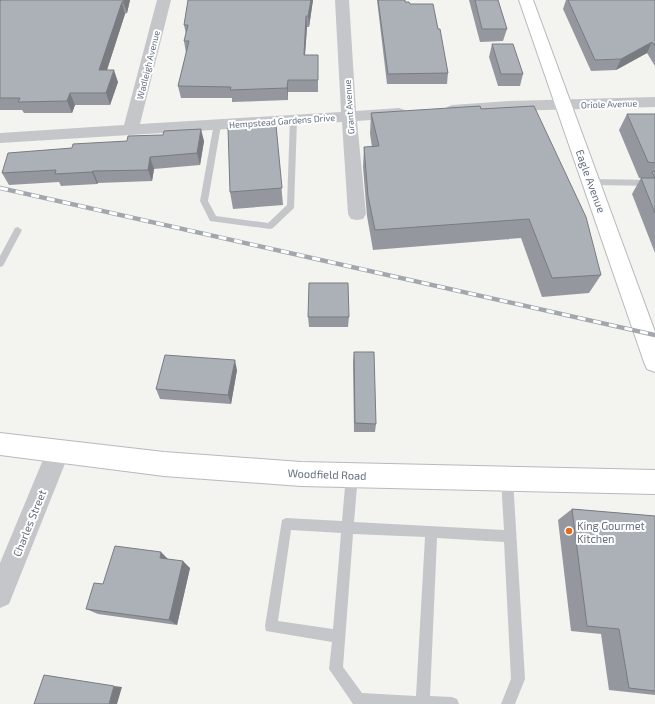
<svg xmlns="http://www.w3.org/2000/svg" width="655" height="704" viewBox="0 0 655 704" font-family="'Exo 2',sans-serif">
<rect width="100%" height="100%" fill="#f3f4ef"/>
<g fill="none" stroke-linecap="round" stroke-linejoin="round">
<g stroke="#b6b9be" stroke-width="2">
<path id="secondary" d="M 519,0 L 533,0 L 655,332 L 655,372 L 647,369 L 644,362 Z
M 0,433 L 164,452 L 301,462 L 655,470 L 655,494 L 301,486 L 164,476 L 0,455 Z"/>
</g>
<path fill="#c4c6ca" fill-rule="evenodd" d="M 290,118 L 296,118 L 297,120 L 294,208 L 273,228 L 270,229 L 210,221 L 200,201 L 214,123 L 217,123 L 221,125 L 208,201 L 216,216 L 268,223 L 287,205 Z
M 591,179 L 655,180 L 655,186 L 591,185 L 587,182 Z
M 18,227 L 22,230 L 3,266 L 0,267 L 0,256 L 15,228 Z
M 352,470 L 356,471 L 358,475 L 354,522 L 504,530 L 501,479 L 503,475 L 507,474 L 511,475 L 513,479 L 525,679 L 515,704 L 501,704 L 511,679 L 504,542 L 437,538 L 430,696 L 452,697 L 457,699 L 459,704 L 353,704 L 329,669 L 332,642 L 266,631 L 265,626 L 282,520 L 286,518 L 342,521 L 346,475 L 348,471 ZM 291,530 L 341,533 L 333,629 L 278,621 ZM 353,534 L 425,537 L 416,696 L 362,693 L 343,667 Z"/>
<path fill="#c4c6ca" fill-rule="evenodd" d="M 157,0 L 171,0 L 140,124 L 341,112 L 335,0 L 349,0 L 356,111 L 399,108 L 405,110 L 407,113 L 405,116 L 399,118 L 357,121 L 366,214 L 363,219 L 357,220 L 351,219 L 348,214 L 342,122 L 0,143 L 0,133 L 124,125 Z
M 655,97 L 655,107 L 509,111 L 452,115 L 447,113 L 444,110 L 447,107 L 452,105 L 509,101 Z
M 58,440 L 66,443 L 70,451 L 9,604 L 0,608 L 0,563 L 50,443 Z"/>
<use href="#secondary" fill="#fff" fill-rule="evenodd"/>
<g stroke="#a2a6ad" stroke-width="4.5">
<path id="rail" d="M 0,188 L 655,335"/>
</g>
<use href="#rail" stroke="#fff" stroke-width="3" stroke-dasharray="8" stroke-linecap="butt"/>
</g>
<path fill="#94989e" d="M 130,0 L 127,13 L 125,14 L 107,70 L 118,82 L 110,105 L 75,105 L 72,113 L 24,113 L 22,110 L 0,110 L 0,1 Z
M 188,0 L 313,0 L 309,27 L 307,27 L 305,55 L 318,55 L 318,92 L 288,92 L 288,100 L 232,102 L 232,98 L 181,98 L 178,86 L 186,53 L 184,41 L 186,34 L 184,25 Z
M 377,0 L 405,0 L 405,2 L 410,4 L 438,29 L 448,73 L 447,84 L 387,84 Z
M 469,0 L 498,0 L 507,29 L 503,41 L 480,42 Z
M 566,0 L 655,0 L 655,66 L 647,53 L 616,70 L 591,71 L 563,9 Z
M 492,44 L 523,74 L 520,86 L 498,86 L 489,57 Z
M 481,109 L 601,275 L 589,293 L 542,297 L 521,238 L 373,250 L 367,216 L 363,167 L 364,147 L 372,147 L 370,134 L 371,113 Z
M 627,114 L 655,114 L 655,253 L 632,194 L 641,178 L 639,178 L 619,130 Z
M 276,125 L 283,205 L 233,209 L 230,192 Z
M 204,141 L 200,165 L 154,169 L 152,181 L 98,183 L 97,184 L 61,186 L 59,182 L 9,185 L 2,173 L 72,148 Z
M 308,317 L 349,317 L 348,327 L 309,327 Z
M 354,352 L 376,424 L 375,432 L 354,432 L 353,362 Z
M 237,370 L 231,404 L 160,399 L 156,389 Z
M 572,509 L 655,516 L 655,695 L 609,690 L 601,634 L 571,631 L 558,520 Z
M 168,559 L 190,568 L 177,625 L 98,614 L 86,609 L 103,584 Z"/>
<path fill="#787c81" d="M 124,0 L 130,0 L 127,13 L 123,2 Z
M 311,0 L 313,0 L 309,27 L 308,16 Z
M 122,2 L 125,14 L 103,82 L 99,70 Z
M 306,16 L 307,27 L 304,67 L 304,55 Z
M 652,42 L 647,53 L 616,70 L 621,59 Z
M 114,70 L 118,82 L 110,105 L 106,93 Z
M 288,80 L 288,100 L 287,88 Z
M 70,93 L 75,105 L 72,113 L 67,101 Z
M 201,129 L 204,141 L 200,165 L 197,153 Z
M 150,157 L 154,169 L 152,181 L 148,170 Z
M 93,171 L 98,183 L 97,184 L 92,172 Z
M 235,360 L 237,370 L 231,404 L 228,395 Z
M 161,552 L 169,560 L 160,558 Z
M 183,561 L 190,568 L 177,625 L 169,620 Z
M 114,686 L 122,687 L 117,704 L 109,704 Z"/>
<path fill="#acb1b8" stroke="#787c81" d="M 1,0 L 124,0 L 123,2 L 122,2 L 99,70 L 114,70 L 106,93 L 70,93 L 67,101 L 18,102 L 20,98 L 0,98 L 0,1 Z
M 188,0 L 311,0 L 308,16 L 306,16 L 304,55 L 318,55 L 318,80 L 288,80 L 287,88 L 230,90 L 231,87 L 178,86 L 189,41 L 184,41 L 188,25 L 184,25 Z
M 378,0 L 405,0 L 405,2 L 409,2 L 410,4 L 433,4 L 438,29 L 440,29 L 448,73 L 388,74 Z
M 475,0 L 498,0 L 507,29 L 482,29 Z
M 568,0 L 655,0 L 655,46 L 652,42 L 621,59 L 595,60 Z
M 492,44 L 513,44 L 523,74 L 501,74 Z
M 480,106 L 481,109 L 534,106 L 586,217 L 601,275 L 552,278 L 529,219 L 375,230 L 368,196 L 364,147 L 379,146 L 371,113 Z
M 627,114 L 655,114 L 655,163 L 648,162 Z
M 276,125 L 282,188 L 230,192 L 228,128 Z
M 201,129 L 197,153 L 150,157 L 148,170 L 93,171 L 92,172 L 55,174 L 56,170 L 2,173 L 8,153 L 72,148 L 73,144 L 127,141 L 128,136 L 163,135 L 164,131 Z
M 655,171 L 655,213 L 641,178 L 655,178 L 652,172 Z
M 309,283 L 348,283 L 349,317 L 308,317 Z
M 354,352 L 374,352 L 376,424 L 355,423 Z
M 165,355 L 235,360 L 228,395 L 156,389 Z
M 572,509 L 655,516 L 655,691 L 629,688 L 619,629 L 587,626 Z
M 115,546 L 161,552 L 160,558 L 183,561 L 169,620 L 86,609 L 94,583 L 103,584 Z
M 44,675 L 114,686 L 109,704 L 34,704 Z"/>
<circle fill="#e36c20" stroke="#fff" stroke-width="1.5" cx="569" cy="531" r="4"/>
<g text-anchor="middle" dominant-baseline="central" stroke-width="4" stroke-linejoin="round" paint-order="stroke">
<g font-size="9" fill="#636f81" stroke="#fff">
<text transform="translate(148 65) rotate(-76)">Wadleigh Avenue</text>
<text transform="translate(609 104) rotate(-2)">Oriole Avenue</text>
<text transform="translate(349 107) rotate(-94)">Grant Avenue</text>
<text transform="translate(282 121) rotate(-4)">Hempstead Gardens Drive</text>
</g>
<g font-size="11" fill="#636f81" stroke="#fff">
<text transform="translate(591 181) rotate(70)">Eagle Avenue</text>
<text transform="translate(327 474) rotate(2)">Woodfield Road</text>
<text transform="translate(29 523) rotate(-68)">Charles Street</text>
</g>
<g font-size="11" fill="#636f81" stroke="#fff" text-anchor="start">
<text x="577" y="525">King Gourmet<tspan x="577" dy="13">Kitchen</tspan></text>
</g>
</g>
</svg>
